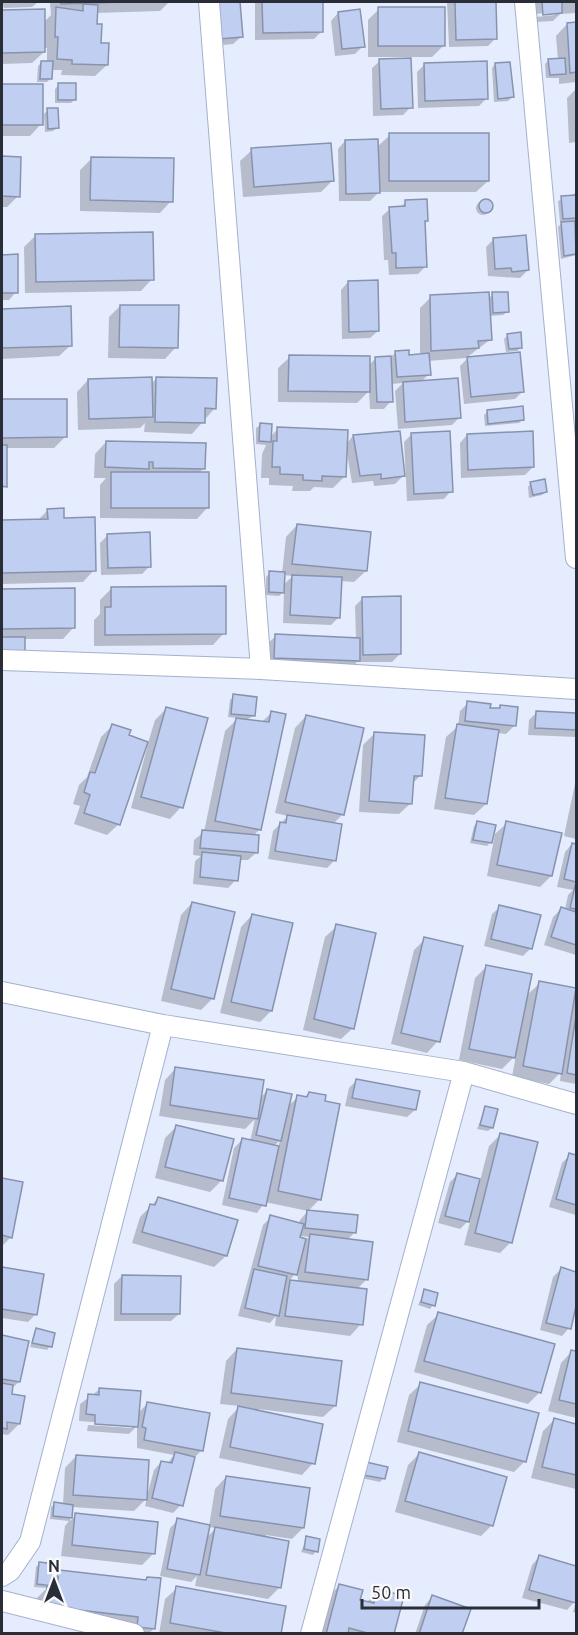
<svg xmlns="http://www.w3.org/2000/svg" width="578" height="1635" viewBox="0 0 578 1635" font-family="Ubuntu,sans-serif">
<rect width="100%" height="100%" fill="#e4ecfe"/>
<path fill="#0003" fill-rule="evenodd" d="M 2,2 L 38,2 L 32,7 L 4,8 Z
M 50,2 L 169,2 L 160,11 L 96,13 L 95,26 L 107,65 L 95,76 L 61,75 L 62,70 L 51,70 L 51,78 L 47,82 L 37,82 L 38,66 L 41,63 L 47,63 L 47,48 L 44,48 L 44,52 L 32,63 L 2,64 L 2,12 L 43,11 L 44,22 L 51,15 Z
M 209,2 L 239,2 L 241,37 L 233,44 L 212,46 Z
M 255,2 L 349,2 L 321,3 L 322,31 L 314,39 L 255,40 Z
M 447,2 L 494,2 L 496,38 L 488,46 L 449,47 Z
M 535,2 L 576,2 L 576,13 L 560,14 L 553,21 L 536,22 ZM 555,12 L 555,15 L 536,17 L 536,14 Z
M 379,9 L 444,45 L 432,57 L 368,57 L 368,20 Z
M 338,13 L 363,46 L 355,54 L 335,56 L 331,21 Z
M 567,24 L 576,24 L 576,82 L 559,84 L 559,78 L 546,78 L 545,64 L 549,60 L 558,60 L 556,36 Z
M 380,61 L 411,107 L 403,115 L 373,116 L 372,68 Z
M 425,64 L 487,98 L 479,106 L 418,108 L 417,72 Z
M 495,64 L 512,97 L 508,101 L 494,102 L 492,68 Z
M 2,85 L 41,85 L 41,124 L 30,136 L 2,136 Z
M 59,85 L 74,100 L 71,103 L 55,103 L 55,89 Z
M 576,89 L 576,142 L 569,143 L 567,98 Z
M 48,110 L 57,128 L 53,131 L 45,132 L 44,114 Z
M 390,135 L 488,181 L 476,192 L 379,192 L 370,201 L 339,201 L 338,149 L 345,141 L 377,147 Z
M 252,150 L 333,180 L 321,192 L 243,197 L 240,161 Z
M 2,158 L 20,158 L 18,196 L 7,207 L 2,207 Z
M 92,158 L 171,201 L 160,213 L 80,211 L 80,170 Z
M 576,193 L 576,225 L 574,226 L 576,255 L 561,259 L 558,227 L 564,221 L 560,222 L 558,201 Z
M476 208a7 7 0 1 1 14 0a7 7 0 1 1-14 0Z
M 406,202 L 427,221 L 424,224 L 426,266 L 418,274 L 389,275 L 388,260 L 384,260 L 382,216 L 390,209 L 399,208 Z
M 35,236 L 152,279 L 141,291 L 25,293 L 24,247 Z
M 494,239 L 528,270 L 520,278 L 488,276 L 486,247 Z
M 2,256 L 16,256 L 16,292 L 9,300 L 2,300 Z
M 348,282 L 378,331 L 370,338 L 342,339 L 341,290 Z
M 493,294 L 507,312 L 503,315 L 489,316 L 491,339 L 466,358 L 428,361 L 429,374 L 421,382 L 460,417 L 452,425 L 398,429 L 395,391 L 403,383 L 391,384 L 391,401 L 384,409 L 370,409 L 369,391 L 357,403 L 278,402 L 278,368 L 290,357 L 369,365 L 376,358 L 391,357 L 395,353 L 408,356 L 420,355 L 420,308 L 431,297 L 488,299 Z
M 120,306 L 176,347 L 165,359 L 108,358 L 109,317 Z
M 69,308 L 71,345 L 59,356 L 2,359 L 2,310 Z
M 508,335 L 521,347 L 517,351 L 506,352 L 504,339 Z
M 468,358 L 523,391 L 515,399 L 464,404 L 460,366 Z
M 157,378 L 215,408 L 192,434 L 144,432 L 145,423 L 140,428 L 78,430 L 77,392 L 88,380 L 150,385 Z
M 65,400 L 66,436 L 54,448 L 5,448 L 5,486 L 2,490 L 2,401 Z
M 487,412 L 523,419 L 519,423 L 485,426 L 484,415 Z
M 260,425 L 270,437 L 278,429 L 346,444 L 353,436 L 399,432 L 403,476 L 395,484 L 374,486 L 373,481 L 352,483 L 347,453 L 345,476 L 333,488 L 314,487 L 310,491 L 292,491 L 293,486 L 269,485 L 269,478 L 261,478 L 262,454 L 266,445 L 256,444 L 256,428 Z
M 412,434 L 451,491 L 444,499 L 407,501 L 404,442 Z
M 467,435 L 533,467 L 525,475 L 461,478 L 460,443 Z
M 106,442 L 203,469 L 198,474 L 208,507 L 197,519 L 100,518 L 100,485 L 106,478 L 94,478 L 95,454 Z
M 531,483 L 546,492 L 542,495 L 529,498 L 528,487 Z
M 48,510 L 63,520 L 94,570 L 83,582 L 2,584 L 2,521 L 38,520 Z
M 297,525 L 366,571 L 354,582 L 340,581 L 339,617 L 331,625 L 283,623 L 284,591 L 279,596 L 266,595 L 266,577 L 270,573 L 282,574 L 286,537 ZM 283,575 L 293,576 L 283,585 Z
M 108,535 L 150,566 L 142,574 L 101,575 L 100,543 Z
M 112,588 L 224,633 L 213,645 L 94,646 L 94,620 L 100,614 L 100,600 Z
M 74,590 L 74,627 L 63,639 L 24,639 L 2,658 L 2,591 Z
M 363,598 L 400,654 L 392,662 L 357,662 L 350,669 L 267,665 L 268,643 L 276,636 L 356,639 L 355,606 Z
M 234,696 L 254,716 L 243,721 L 262,722 L 272,712 L 260,829 L 253,836 L 256,853 L 248,860 L 239,860 L 236,880 L 228,888 L 193,884 L 195,861 L 201,856 L 193,855 L 194,840 L 204,832 L 225,731 L 238,718 L 228,717 L 230,700 Z
M 468,703 L 488,709 L 497,710 L 500,706 L 514,726 L 506,734 L 497,733 L 486,804 L 474,815 L 434,809 L 446,737 L 458,726 L 460,711 Z
M 166,709 L 181,807 L 170,819 L 131,808 L 147,748 L 145,747 L 119,824 L 107,835 L 74,824 L 80,806 L 73,804 L 79,785 L 87,777 L 101,737 L 112,726 L 127,736 L 148,743 L 155,720 Z
M 537,712 L 576,714 L 576,737 L 528,735 L 529,720 Z
M 306,716 L 342,815 L 333,824 L 335,860 L 327,868 L 268,859 L 273,831 L 288,816 L 275,813 L 295,728 Z
M 375,733 L 420,776 L 412,784 L 411,803 L 399,814 L 359,812 L 363,745 Z
M 576,779 L 576,839 L 564,836 Z
M 477,823 L 494,826 L 490,843 L 487,846 L 470,843 L 474,826 Z
M 507,823 L 551,876 L 540,887 L 487,876 L 495,834 Z
M 572,844 L 576,845 L 576,955 L 544,945 L 553,917 L 561,909 L 565,910 L 568,895 L 573,890 L 557,887 L 565,852 Z
M 192,903 L 213,998 L 201,1010 L 161,1001 L 181,915 Z
M 500,907 L 531,948 L 523,956 L 484,946 L 492,914 Z
M 252,915 L 271,1011 L 260,1022 L 220,1013 L 241,927 Z
M 337,926 L 353,1028 L 341,1039 L 303,1030 L 325,937 Z
M 425,939 L 438,1041 L 427,1053 L 391,1044 L 414,950 Z
M 486,967 L 526,996 L 540,983 L 575,990 L 576,983 L 576,1084 L 560,1081 L 561,1072 L 549,1084 L 512,1077 L 516,1055 L 502,1069 L 459,1060 L 475,978 Z
M 176,1068 L 260,1098 L 268,1090 L 287,1107 L 298,1097 L 304,1098 L 309,1093 L 320,1199 L 308,1211 L 265,1202 L 257,1213 L 222,1205 L 234,1148 L 242,1140 L 250,1142 L 255,1119 L 245,1129 L 159,1116 L 165,1080 ZM 280,1140 L 278,1148 L 273,1147 Z
M 357,1080 L 415,1110 L 407,1117 L 345,1106 L 349,1088 Z
M 486,1107 L 492,1128 L 488,1131 L 477,1129 Z
M 176,1127 L 222,1180 L 210,1192 L 155,1178 L 165,1138 Z
M 501,1134 L 511,1242 L 500,1253 L 464,1245 L 471,1218 L 460,1229 L 438,1223 L 450,1182 L 457,1175 L 480,1181 L 489,1146 Z
M 570,1155 L 576,1157 L 576,1215 L 549,1207 L 562,1163 Z
M 2,1180 L 22,1184 L 11,1237 L 2,1246 Z
M 158,1199 L 226,1256 L 214,1267 L 132,1243 L 140,1217 Z
M 307,1212 L 354,1233 L 347,1240 L 367,1279 L 357,1289 L 361,1324 L 350,1336 L 275,1326 L 276,1316 L 270,1323 L 238,1316 L 263,1225 L 271,1217 L 299,1224 L 300,1220 ZM 293,1235 L 309,1237 L 305,1240 ZM 297,1266 L 298,1282 L 289,1281 L 295,1274 Z
M 2,1268 L 42,1275 L 36,1314 L 28,1322 L 2,1318 Z
M 561,1269 L 576,1273 L 576,1300 L 569,1328 L 562,1336 L 540,1330 L 553,1277 Z
M 122,1276 L 179,1314 L 171,1321 L 114,1321 L 114,1284 Z
M 425,1291 L 433,1305 L 430,1309 L 418,1305 Z
M 439,1314 L 540,1392 L 528,1404 L 414,1372 L 427,1325 Z
M 36,1330 L 50,1346 L 47,1350 L 30,1347 Z
M 2,1337 L 27,1342 L 19,1382 L 11,1389 L 10,1395 L 19,1424 L 8,1435 L 2,1434 Z
M 237,1349 L 335,1406 L 323,1417 L 258,1409 L 313,1463 L 302,1475 L 219,1458 L 228,1419 L 240,1406 L 220,1404 L 226,1361 Z
M 572,1351 L 576,1352 L 576,1418 L 548,1411 L 561,1363 Z
M 421,1384 L 525,1461 L 514,1472 L 397,1442 L 409,1395 Z
M 100,1389 L 138,1413 L 147,1404 L 202,1450 L 194,1458 L 181,1505 L 173,1513 L 145,1506 L 147,1498 L 134,1511 L 72,1507 L 70,1521 L 76,1515 L 153,1554 L 142,1565 L 61,1556 L 65,1526 L 69,1521 L 50,1519 L 51,1507 L 55,1504 L 63,1505 L 65,1468 L 76,1456 L 147,1496 L 154,1470 L 161,1462 L 167,1464 L 174,1455 L 137,1448 L 137,1426 L 129,1434 L 87,1431 L 88,1425 L 132,1428 L 132,1425 L 79,1421 L 80,1404 Z
M 554,1420 L 576,1425 L 576,1489 L 531,1478 L 543,1431 Z
M 419,1454 L 492,1525 L 481,1536 L 395,1512 L 408,1465 Z
M 363,1468 L 384,1478 L 380,1482 L 361,1478 Z
M 226,1477 L 303,1528 L 292,1539 L 266,1535 L 279,1588 L 268,1599 L 195,1586 L 197,1576 L 191,1582 L 160,1576 L 170,1528 L 178,1520 L 209,1526 L 215,1489 ZM 208,1527 L 216,1528 L 206,1538 Z
M 307,1538 L 316,1551 L 313,1555 L 301,1552 Z
M 539,1557 L 576,1568 L 576,1613 L 573,1612 L 576,1600 L 567,1610 L 522,1598 L 532,1565 Z
M 40,1563 L 52,1580 L 60,1572 L 144,1582 L 148,1578 L 153,1629 L 149,1634 L 127,1634 L 34,1617 L 36,1599 L 47,1588 L 34,1587 L 36,1567 Z
M 339,1586 L 358,1601 L 367,1602 L 378,1590 L 393,1634 L 318,1634 L 328,1597 Z
M 177,1588 L 279,1634 L 159,1634 L 165,1599 Z
M 432,1597 L 460,1634 L 415,1634 L 425,1605 Z"/>
<path fill="#c0cff1" stroke="#8793ae" stroke-width="1.5" d="M 61,2 L 126,2 L 61,4 Z
M 216,2 L 240,2 L 243,37 L 219,39 Z
M 262,2 L 323,2 L 323,32 L 263,33 Z
M 455,2 L 496,2 L 497,39 L 456,40 Z
M 542,2 L 562,2 L 562,13 L 543,15 Z
M 83,4 L 98,5 L 97,24 L 102,24 L 101,43 L 109,43 L 108,65 L 72,64 L 72,60 L 57,59 L 58,37 L 55,37 L 56,7 L 83,11 Z
M 378,7 L 445,7 L 445,46 L 378,46 Z
M 45,9 L 45,52 L 2,53 L 2,10 Z
M 360,9 L 365,47 L 342,49 L 338,12 Z
M 576,22 L 576,72 L 570,73 L 567,23 Z
M 411,58 L 413,108 L 381,109 L 379,59 Z
M 565,58 L 566,74 L 550,75 L 548,59 Z
M 41,61 L 53,61 L 52,79 L 40,79 Z
M 487,61 L 488,99 L 425,101 L 424,63 Z
M 510,62 L 514,97 L 498,99 L 495,63 Z
M 58,83 L 76,83 L 76,100 L 58,100 Z
M 2,84 L 43,84 L 43,125 L 2,125 Z
M 47,108 L 58,108 L 59,128 L 48,129 Z
M 389,133 L 489,133 L 489,181 L 389,181 Z
M 378,139 L 380,193 L 346,194 L 345,140 Z
M 331,143 L 334,181 L 254,187 L 251,148 Z
M 2,156 L 21,157 L 20,197 L 2,196 Z
M 91,157 L 174,158 L 173,202 L 90,200 Z
M 576,195 L 576,218 L 563,219 L 561,196 Z
M479 206a7 7 0 1 1 14 0a7 7 0 1 1-14 0Z
M 427,199 L 428,221 L 425,221 L 427,267 L 396,268 L 396,253 L 392,253 L 389,207 L 405,206 L 405,200 Z
M 575,221 L 576,254 L 564,256 L 561,222 Z
M 153,232 L 154,280 L 36,282 L 35,234 Z
M 526,235 L 529,270 L 512,272 L 511,268 L 495,269 L 493,238 Z
M 18,254 L 18,293 L 2,293 L 2,255 Z
M 378,280 L 379,331 L 349,332 L 348,281 Z
M 489,292 L 492,340 L 478,341 L 479,348 L 431,351 L 430,295 Z
M 492,292 L 508,292 L 509,312 L 493,313 Z
M 120,305 L 179,305 L 178,348 L 119,347 Z
M 71,306 L 72,346 L 2,348 L 2,309 Z
M 521,332 L 522,348 L 509,349 L 507,334 Z
M 409,350 L 409,355 L 429,353 L 431,375 L 397,377 L 395,351 Z
M 520,352 L 524,392 L 471,397 L 467,357 Z
M 289,355 L 370,356 L 370,392 L 288,391 Z
M 391,356 L 393,402 L 377,402 L 375,357 Z
M 152,377 L 153,417 L 89,419 L 88,379 Z
M 156,377 L 217,378 L 216,409 L 205,408 L 205,423 L 155,422 Z
M 458,378 L 461,418 L 405,422 L 403,382 Z
M 2,399 L 67,399 L 67,437 L 2,438 Z
M 523,406 L 524,420 L 488,424 L 487,410 Z
M 260,423 L 272,424 L 271,442 L 259,441 Z
M 277,427 L 348,430 L 346,477 L 322,476 L 322,481 L 303,480 L 303,475 L 280,474 L 280,467 L 272,467 L 273,441 L 277,441 Z
M 400,431 L 405,476 L 381,479 L 381,474 L 360,476 L 353,435 Z
M 450,431 L 453,492 L 414,494 L 411,433 Z
M 533,431 L 534,467 L 468,470 L 467,434 Z
M 106,441 L 206,443 L 205,469 L 153,468 L 153,462 L 149,462 L 149,469 L 105,467 Z
M 2,445 L 7,445 L 7,487 L 2,486 Z
M 111,472 L 209,472 L 209,508 L 111,508 Z
M 545,479 L 547,492 L 533,495 L 530,482 Z
M 64,508 L 64,518 L 95,517 L 96,571 L 2,573 L 2,520 L 48,519 L 47,509 Z
M 297,524 L 371,532 L 367,571 L 292,564 Z
M 150,532 L 151,567 L 108,568 L 107,534 Z
M 269,571 L 285,572 L 284,593 L 269,592 Z
M 292,575 L 342,577 L 340,618 L 290,615 Z
M 226,586 L 226,634 L 105,635 L 105,607 L 111,607 L 111,587 Z
M 75,588 L 75,628 L 2,629 L 2,589 Z
M 401,596 L 401,654 L 363,655 L 362,597 Z
M 275,634 L 360,638 L 360,661 L 274,658 Z
M 2,637 L 25,637 L 25,655 L 2,655 Z
M 233,694 L 257,697 L 255,716 L 231,714 Z
M 467,701 L 491,704 L 490,708 L 500,708 L 500,705 L 518,707 L 516,726 L 465,721 Z
M 166,707 L 208,718 L 183,808 L 141,797 Z
M 271,711 L 286,714 L 261,830 L 215,821 L 236,718 L 269,722 Z
M 536,711 L 576,713 L 576,730 L 535,728 Z
M 306,715 L 364,728 L 344,815 L 285,802 Z
M 112,724 L 131,730 L 129,735 L 148,742 L 120,825 L 84,813 L 90,795 L 84,792 L 90,772 L 95,773 Z
M 457,724 L 499,730 L 487,804 L 445,798 Z
M 374,732 L 425,735 L 422,776 L 414,776 L 412,804 L 369,801 Z
M 287,815 L 342,824 L 336,861 L 275,851 L 280,822 L 286,823 Z
M 477,821 L 496,825 L 492,843 L 473,840 Z
M 506,821 L 562,833 L 552,876 L 497,865 Z
M 202,830 L 259,835 L 258,853 L 200,848 Z
M 572,843 L 576,844 L 576,882 L 564,879 Z
M 202,852 L 241,856 L 238,881 L 200,877 Z
M 575,886 L 576,886 L 576,909 L 570,908 Z
M 192,902 L 235,912 L 214,999 L 171,989 Z
M 499,905 L 541,915 L 532,949 L 491,939 Z
M 561,907 L 576,912 L 576,945 L 551,937 Z
M 252,914 L 293,923 L 272,1011 L 231,1002 Z
M 336,924 L 376,933 L 354,1029 L 314,1019 Z
M 424,937 L 463,946 L 440,1042 L 401,1033 Z
M 486,965 L 532,974 L 515,1058 L 469,1049 Z
M 539,981 L 576,988 L 562,1074 L 523,1066 Z
M 576,1016 L 576,1075 L 567,1073 Z
M 175,1067 L 264,1080 L 258,1119 L 170,1105 Z
M 356,1079 L 420,1091 L 416,1110 L 352,1098 Z
M 267,1089 L 292,1094 L 281,1141 L 256,1135 Z
M 309,1092 L 326,1095 L 325,1101 L 340,1104 L 321,1200 L 278,1191 L 297,1095 L 307,1097 Z
M 485,1106 L 498,1109 L 493,1128 L 480,1125 Z
M 176,1125 L 234,1139 L 223,1181 L 165,1167 Z
M 500,1133 L 538,1142 L 512,1243 L 475,1233 Z
M 242,1138 L 279,1146 L 266,1206 L 229,1198 Z
M 569,1153 L 576,1155 L 576,1205 L 556,1199 Z
M 457,1173 L 480,1179 L 469,1222 L 445,1216 Z
M 2,1178 L 23,1182 L 12,1238 L 2,1235 Z
M 158,1197 L 238,1220 L 227,1256 L 142,1232 L 150,1204 L 155,1205 Z
M 307,1210 L 358,1215 L 356,1233 L 305,1228 Z
M 270,1215 L 304,1224 L 300,1237 L 306,1239 L 297,1275 L 258,1266 Z
M 310,1234 L 373,1242 L 368,1280 L 305,1272 Z
M 2,1267 L 44,1274 L 37,1315 L 2,1309 Z
M 561,1267 L 576,1272 L 576,1306 L 571,1329 L 546,1323 Z
M 254,1269 L 287,1276 L 279,1316 L 245,1308 Z
M 122,1275 L 181,1276 L 180,1314 L 121,1314 Z
M 290,1280 L 367,1289 L 363,1325 L 285,1316 Z
M 424,1289 L 438,1293 L 435,1306 L 421,1302 Z
M 438,1312 L 555,1344 L 541,1393 L 424,1361 Z
M 36,1328 L 55,1333 L 52,1347 L 32,1343 Z
M 2,1335 L 29,1341 L 20,1382 L 2,1379 Z
M 237,1348 L 342,1361 L 336,1406 L 231,1393 Z
M 571,1350 L 576,1351 L 576,1404 L 559,1400 Z
M 420,1382 L 539,1413 L 526,1462 L 408,1431 Z
M 2,1383 L 13,1385 L 12,1394 L 25,1396 L 20,1424 L 7,1422 L 7,1429 L 2,1428 Z
M 99,1388 L 141,1391 L 138,1427 L 95,1424 L 95,1415 L 86,1414 L 88,1394 L 99,1395 Z
M 147,1402 L 210,1413 L 203,1451 L 144,1440 L 146,1428 L 142,1427 Z
M 238,1406 L 323,1424 L 315,1464 L 230,1447 Z
M 554,1418 L 576,1424 L 576,1475 L 542,1467 Z
M 175,1452 L 195,1457 L 183,1506 L 152,1498 L 161,1461 L 172,1463 Z
M 419,1452 L 507,1477 L 493,1526 L 405,1501 Z
M 76,1455 L 149,1460 L 147,1500 L 73,1495 Z
M 366,1462 L 388,1467 L 385,1479 L 363,1475 Z
M 226,1476 L 310,1488 L 304,1528 L 220,1516 Z
M 54,1502 L 73,1505 L 72,1518 L 53,1516 Z
M 75,1513 L 158,1522 L 155,1554 L 72,1545 Z
M 177,1518 L 210,1525 L 200,1575 L 167,1569 Z
M 215,1527 L 289,1541 L 281,1588 L 206,1575 Z
M 306,1536 L 320,1539 L 318,1552 L 304,1549 Z
M 539,1555 L 576,1566 L 576,1603 L 529,1590 Z
M 39,1562 L 55,1564 L 53,1586 L 37,1584 Z
M 59,1570 L 146,1580 L 147,1577 L 161,1578 L 155,1629 L 137,1627 L 138,1617 L 45,1606 L 47,1586 L 57,1588 Z
M 339,1584 L 363,1590 L 360,1600 L 374,1603 L 378,1589 L 404,1596 L 394,1634 L 371,1634 L 349,1628 L 348,1634 L 326,1634 Z
M 176,1586 L 286,1606 L 281,1634 L 231,1634 L 170,1623 Z
M 432,1595 L 471,1609 L 462,1634 L 419,1634 Z"/>
<g fill="none" stroke-linecap="round" stroke-linejoin="round">
<g stroke="#a4b0cc" stroke-width="22">
<path id="street" d="M 209,2 L 261,669
M 525,2 L 576,558
M 2,660 L 261,669 L 576,689
M 2,992 L 163,1025 L 464,1072 L 576,1104
M 2,1576 L 10,1571 L 30,1542 L 163,1025
M 2,1601 L 134,1634
M 311,1634 L 464,1072"/>
</g>
<use href="#street" stroke="#fff" stroke-width="20"/>
</g>
<rect width="578" height="1635" fill="none" stroke="#282d38" stroke-width="6"/>
<g transform="translate(54 1581)" stroke="#f9f9f9" stroke-width="4.5" paint-order="stroke">
<path d="M0-4.5L10 22L0 15L-10 22Z" fill="#282d38"/>
<text y="-9" font-size="16" font-weight="bold" text-anchor="middle" fill="#282d38">N</text>
</g>
<path d="M362 1599v9h177v-9" fill="none" stroke="#282d38" stroke-width="3"/>
<text x="371" y="1599" font-size="18" fill="#282d38" stroke="#f9f9f9" stroke-width="4.5" paint-order="stroke">50 m</text>
</svg>
